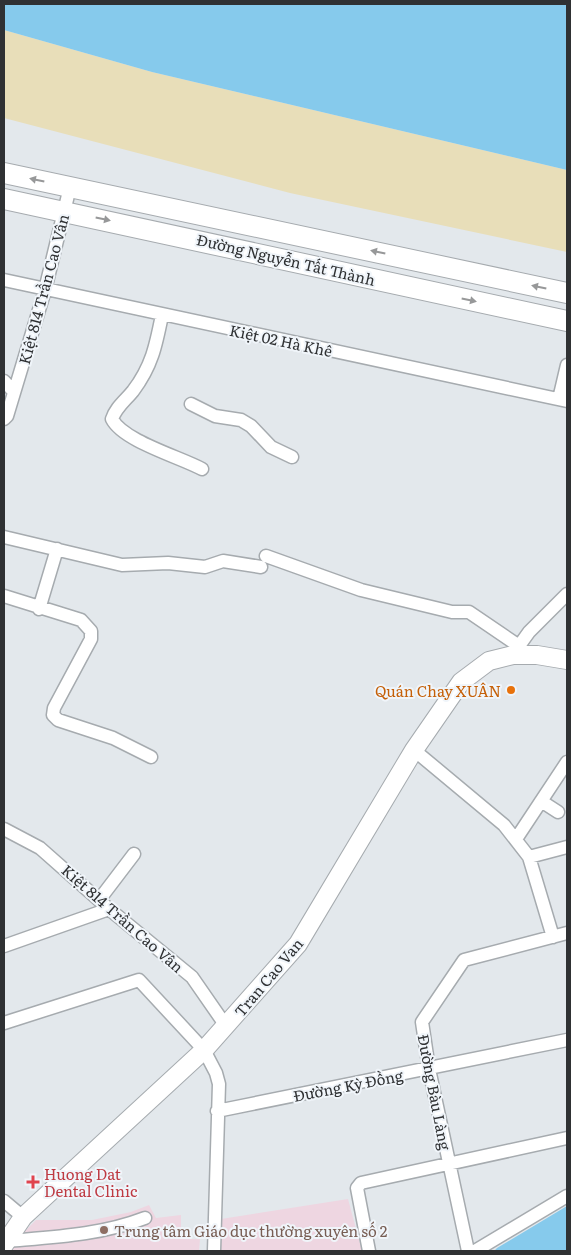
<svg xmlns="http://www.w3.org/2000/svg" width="571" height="1255" viewBox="0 0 571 1255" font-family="Literata,serif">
<rect width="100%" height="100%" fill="#e3e8ec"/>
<path fill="#eed6e1" d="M 348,1199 L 362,1251 L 221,1251 L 221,1219 Z
M 149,1205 L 156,1218 L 181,1215 L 181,1239 L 200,1239 L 199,1251 L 5,1251 L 36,1220 L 92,1220 L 131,1212 Z"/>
<path fill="#e8deb9" d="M 4,30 L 152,72 L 567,170 L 567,252 L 290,193 L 4,118 Z"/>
<path fill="#86caec" d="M 4,4 L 567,4 L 567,170 L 152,72 L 4,30 Z
M 567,1206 L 567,1251 L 494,1251 L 497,1248 Z"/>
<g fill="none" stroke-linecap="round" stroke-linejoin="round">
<g stroke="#a6abaf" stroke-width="15">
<path id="street" d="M 4,280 L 567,401
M 162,315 C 156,345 152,366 133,391 C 125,401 116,407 112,419 C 123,441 180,457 202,469
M 4,381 L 14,392
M 559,399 L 567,365
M 191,404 L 215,416 L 241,420 L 251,426 L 271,447 L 292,457
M 4,419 L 7,416 L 45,290 L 70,187
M 4,537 L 122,565 L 168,563 L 205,567 L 223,561 L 261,567
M 266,556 L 361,590 L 452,612 L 469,612 L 519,646
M 4,596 L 81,620 L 91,631 L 91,639 L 54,708 L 53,715 L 58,720 L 113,738 L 151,757
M 39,609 L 57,549
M 514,653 L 529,632 L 567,594
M 414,750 L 504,825 L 529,857 L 553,937
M 541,801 L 558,812
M 4,829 L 40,848 L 109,909 L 192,977 L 226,1026
M 516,839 L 567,762
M 529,857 L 567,847
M 99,900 L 134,854
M 4,946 L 109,909
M 4,1023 L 139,980 L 204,1050 L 216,1073 L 219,1084 L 214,1251
M 217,1111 L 567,1040
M 4,1201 L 23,1217
M 8,1241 C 54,1237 101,1235 145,1218
M 369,1251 L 357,1188 L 361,1183 L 567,1138
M 468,1251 L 429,1069 L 422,1022 L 464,960 L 567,933
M 475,1251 L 567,1196"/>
</g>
<g stroke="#a6abaf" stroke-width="20">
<path id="secondary" d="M 4,1245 L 23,1217 L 204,1050 L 298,944 L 414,750 L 461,682 L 489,661 L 513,655 L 537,655 L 567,660"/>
</g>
<g stroke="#a6abaf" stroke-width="22">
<path id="primary" d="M 4,173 L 567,293
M 4,199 L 567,321"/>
</g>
<use href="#street" stroke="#fff" stroke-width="12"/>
<use href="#secondary" stroke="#fff" stroke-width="18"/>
<use href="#primary" stroke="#fff" stroke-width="20"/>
</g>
<defs><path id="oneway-solid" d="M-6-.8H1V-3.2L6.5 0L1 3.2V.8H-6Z" transform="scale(1.25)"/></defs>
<g fill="#979899">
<use href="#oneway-solid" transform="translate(37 180) rotate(-168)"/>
<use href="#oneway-solid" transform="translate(103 219) rotate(12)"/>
<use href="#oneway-solid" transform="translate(378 252) rotate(-168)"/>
<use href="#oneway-solid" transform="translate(539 287) rotate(-168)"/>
<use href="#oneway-solid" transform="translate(469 300) rotate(12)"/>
</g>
<circle fill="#e8710a" stroke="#f0f5fa" stroke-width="2" cx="511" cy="690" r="5"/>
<path fill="#e0444e" stroke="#f0f5fa" stroke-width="2" d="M30.5 1174.5h5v5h5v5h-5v5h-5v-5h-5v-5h5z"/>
<circle fill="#8d6e63" stroke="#f0f5fa" stroke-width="2" cx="104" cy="1230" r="5"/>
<g text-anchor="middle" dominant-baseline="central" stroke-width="4" stroke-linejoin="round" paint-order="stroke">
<g font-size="15" fill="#2f3133" stroke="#f0f5fa">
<text transform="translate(286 259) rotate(13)">Đường Nguyễn Tất Thành</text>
<text transform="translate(43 289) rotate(-75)">Kiệt 814 Trần Cao Vân</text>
<text transform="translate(281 340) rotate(12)">Kiệt 02 Hà Khê</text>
<text transform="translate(123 918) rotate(41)">Kiệt 814 Trần Cao Vân</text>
<text transform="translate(268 977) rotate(-50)">Tran Cao Van</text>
<text transform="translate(348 1085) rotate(-11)">Đường Kỳ Đồng</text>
<text transform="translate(435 1092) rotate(79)">Đường Bàu Làng</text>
</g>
<g font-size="15" fill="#c56008" stroke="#f0f5fa" text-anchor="end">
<text x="501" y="690">Quán Chay XUÂN</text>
</g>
<g font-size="15" fill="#be3a42" stroke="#f0f5fa" text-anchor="start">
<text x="44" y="1173">Huong Dat<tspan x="44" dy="17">Dental Clinic</tspan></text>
</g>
<g font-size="15" fill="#785e54" stroke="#f0f5fa" text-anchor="start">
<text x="114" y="1230">Trung tâm Giáo dục thường xuyên số 2</text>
</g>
</g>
<rect width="571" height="1255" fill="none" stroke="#2f3133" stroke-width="10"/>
</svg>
